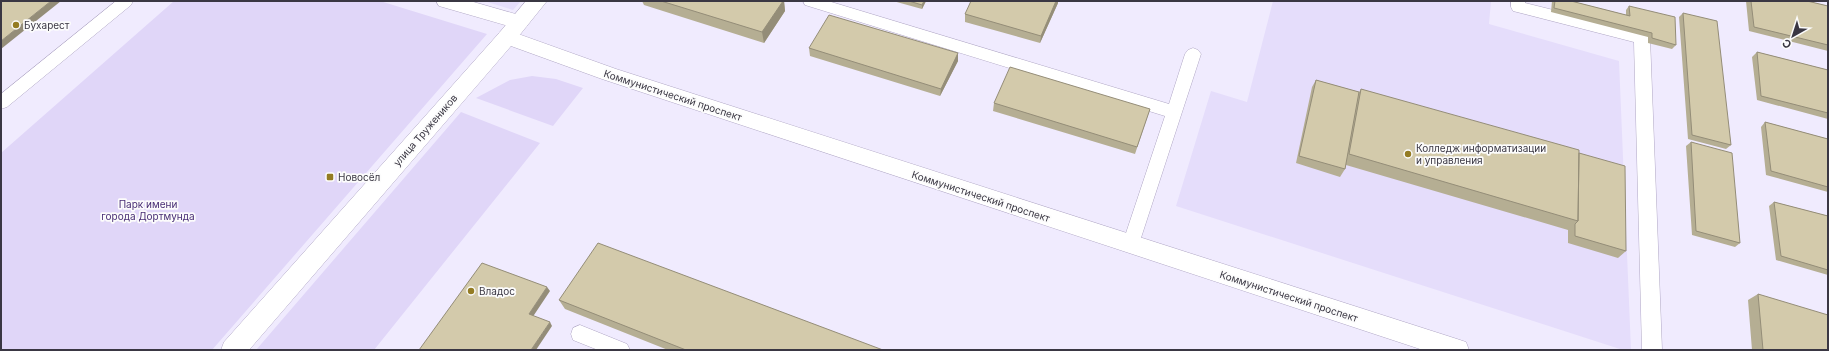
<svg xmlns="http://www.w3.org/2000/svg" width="1829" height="351" viewBox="0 0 1829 351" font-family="Inter,sans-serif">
<rect width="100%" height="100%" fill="#f0ebfe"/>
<path fill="#e5ddfb" d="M 484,1 L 521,1 L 513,10 Z
M 1273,1 L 1491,1 L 1489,24 L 1619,61 L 1631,350 L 1623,350 L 1176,206 L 1211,91 L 1247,102 Z"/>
<path fill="#e0d6f8" d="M 174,1 L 380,1 L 487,34 L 212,350 L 1,350 L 1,153 Z
M 532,76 L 556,79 L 583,88 L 553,126 L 476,98 L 510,80 Z
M 461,112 L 540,143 L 374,350 L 256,350 Z"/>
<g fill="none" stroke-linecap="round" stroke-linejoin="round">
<g stroke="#b0a7c5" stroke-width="1">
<path id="service" d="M 116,1 L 133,1 L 131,5 L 7,107 L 1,109 L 1,94 Z
M 803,1 L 828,1 L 1169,104 L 1185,54 L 1188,50 L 1193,48 L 1198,50 L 1201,54 L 1137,250 L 1131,253 L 1125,250 L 1122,245 L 1165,116 L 805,5 Z
M 1511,1 L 1525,1 L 1525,3 L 1642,32 L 1647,34 L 1650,38 L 1662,350 L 1642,350 L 1634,42 L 1513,11 L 1511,7 Z
M 580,325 L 627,344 L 630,350 L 598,350 L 573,340 L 571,334 L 573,328 Z"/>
</g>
<g stroke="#b0a7c5" stroke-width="1">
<path id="minor" d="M 436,1 L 470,1 L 526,17 L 529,22 L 526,27 L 519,29 L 439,6 Z"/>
</g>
<g stroke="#b0a7c5" stroke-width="1">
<path id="tertiary" d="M 526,1 L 547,1 L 514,42 L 507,44 L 500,42 L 497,37 L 500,32 Z"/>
</g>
<g stroke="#b0a7c5" stroke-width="1">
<path id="secondary" d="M 507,30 L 616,69 L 1457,339 L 1466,342 L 1469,350 L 1423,350 L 602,79 L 511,46 L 249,350 L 221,350 L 224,342 L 500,32 Z"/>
</g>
<use href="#service" fill="#fff" fill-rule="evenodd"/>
<use href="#minor" fill="#fff" fill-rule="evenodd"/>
<use href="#tertiary" fill="#fff" fill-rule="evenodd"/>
<use href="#secondary" fill="#fff" fill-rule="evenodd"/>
</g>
<path fill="#b5ae93" d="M 642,1 L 784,1 L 785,11 L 764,43 L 644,5 Z
M 893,1 L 926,1 L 922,9 Z
M 1552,1 L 1571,1 L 1626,15 L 1626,10 L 1629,6 L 1676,45 L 1672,49 L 1648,43 L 1648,37 L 1551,12 Z
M 1746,1 L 1807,1 L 1828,6 L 1828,51 L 1749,31 Z
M 1058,3 L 1040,43 L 965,22 L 965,14 Z
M 1683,13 L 1731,145 L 1726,149 L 1688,139 L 1679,17 Z
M 809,48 L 958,53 L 958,61 L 940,96 L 810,56 Z
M 1757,52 L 1828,70 L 1828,119 L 1757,100 L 1752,57 Z
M 1316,80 L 1359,92 L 1361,89 L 1579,153 L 1626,251 L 1618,258 L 1568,243 L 1568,230 L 1346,165 L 1345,169 L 1340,177 L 1296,163 L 1312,87 Z
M 994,103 L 1150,109 L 1135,154 L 993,111 Z
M 1765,122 L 1828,139 L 1828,192 L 1766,175 L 1761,127 Z
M 1691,142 L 1740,243 L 1735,247 L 1692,235 L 1686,146 Z
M 1774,202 L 1828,216 L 1828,275 L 1776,260 L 1769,206 Z
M 1758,294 L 1828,350 L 1752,350 L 1748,300 Z
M 559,300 L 883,350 L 668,350 L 565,309 Z"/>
<path fill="#948d78" d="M 51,1 L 61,1 L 1,49 L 1,41 Z
M 783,1 L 784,1 L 785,11 L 764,43 L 762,32 Z
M 924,1 L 926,1 L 922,9 L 922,5 Z
M 1056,1 L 1058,1 L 1058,3 L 1040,43 L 1041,36 Z
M 958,53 L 958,61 L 940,96 L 941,89 Z
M 547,287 L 550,291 L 532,318 L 529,314 Z
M 550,322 L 552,326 L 536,350 L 531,350 Z"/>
<path fill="#d3caab" stroke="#948d78" d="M 1,1 L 51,1 L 1,41 Z
M 661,1 L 783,1 L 762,32 Z
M 909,1 L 924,1 L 922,5 Z
M 971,1 L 1056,1 L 1041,36 L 965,14 Z
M 1555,1 L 1571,1 L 1630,16 L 1629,6 L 1675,17 L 1676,45 L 1652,38 L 1652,33 L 1554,8 Z
M 1751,1 L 1807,1 L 1828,6 L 1828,45 L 1754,27 Z
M 1683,13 L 1717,21 L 1731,145 L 1692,135 Z
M 829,15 L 958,53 L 941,89 L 809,48 Z
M 1757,52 L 1828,70 L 1828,113 L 1761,96 Z
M 1010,67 L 1150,109 L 1137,147 L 994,103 Z
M 1316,80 L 1359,92 L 1345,169 L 1299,156 Z
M 1361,89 L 1579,150 L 1578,221 L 1349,154 Z
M 1765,122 L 1828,139 L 1828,187 L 1771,171 Z
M 1691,142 L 1732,153 L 1740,243 L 1696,231 Z
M 1579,153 L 1625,166 L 1626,251 L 1575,236 L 1575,224 L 1578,221 Z
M 1774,202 L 1828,216 L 1828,270 L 1781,256 Z
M 598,243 L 883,350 L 686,350 L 559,300 Z
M 482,263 L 547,287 L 529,314 L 550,322 L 531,350 L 419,350 Z
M 1758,294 L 1828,315 L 1828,350 L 1763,350 Z"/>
<g fill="#947c23" stroke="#fcfcfc" stroke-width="1.5">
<circle cx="16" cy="25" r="4"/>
<circle cx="1408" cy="154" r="4"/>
<rect x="326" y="173" width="8" height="8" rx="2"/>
<circle cx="471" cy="291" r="4"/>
</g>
<g text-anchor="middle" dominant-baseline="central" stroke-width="3.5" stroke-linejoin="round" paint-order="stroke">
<g font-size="10" fill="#3a3743" stroke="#fcfcfc" text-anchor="start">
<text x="24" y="25">Бухарест</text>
<text x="1416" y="148">Колледж информатизации<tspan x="1416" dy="12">и управления</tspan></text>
<text x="338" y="177">Новосёл</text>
<text x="479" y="291">Владос</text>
</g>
<g font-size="10" fill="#3a3743" stroke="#fcfcfc">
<text transform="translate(673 95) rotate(18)">Коммунистический проспект</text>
<text transform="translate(425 130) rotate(-49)">улица Тружеников</text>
<text transform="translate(981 196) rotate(18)">Коммунистический проспект</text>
<text transform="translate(1289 296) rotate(18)">Коммунистический проспект</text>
</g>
<g font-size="10" fill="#482d74" stroke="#fcfcfc">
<text x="148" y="204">Парк имени<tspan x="148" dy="12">города Дортмунда</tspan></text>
</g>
</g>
<rect width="1829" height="351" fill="none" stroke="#3a3743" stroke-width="4"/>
<g transform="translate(1793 36) rotate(219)" stroke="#fcfcfc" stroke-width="3" paint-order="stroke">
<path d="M0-3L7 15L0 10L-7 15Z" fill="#3a3743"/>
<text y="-6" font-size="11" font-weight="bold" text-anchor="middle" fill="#3a3743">С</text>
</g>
</svg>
